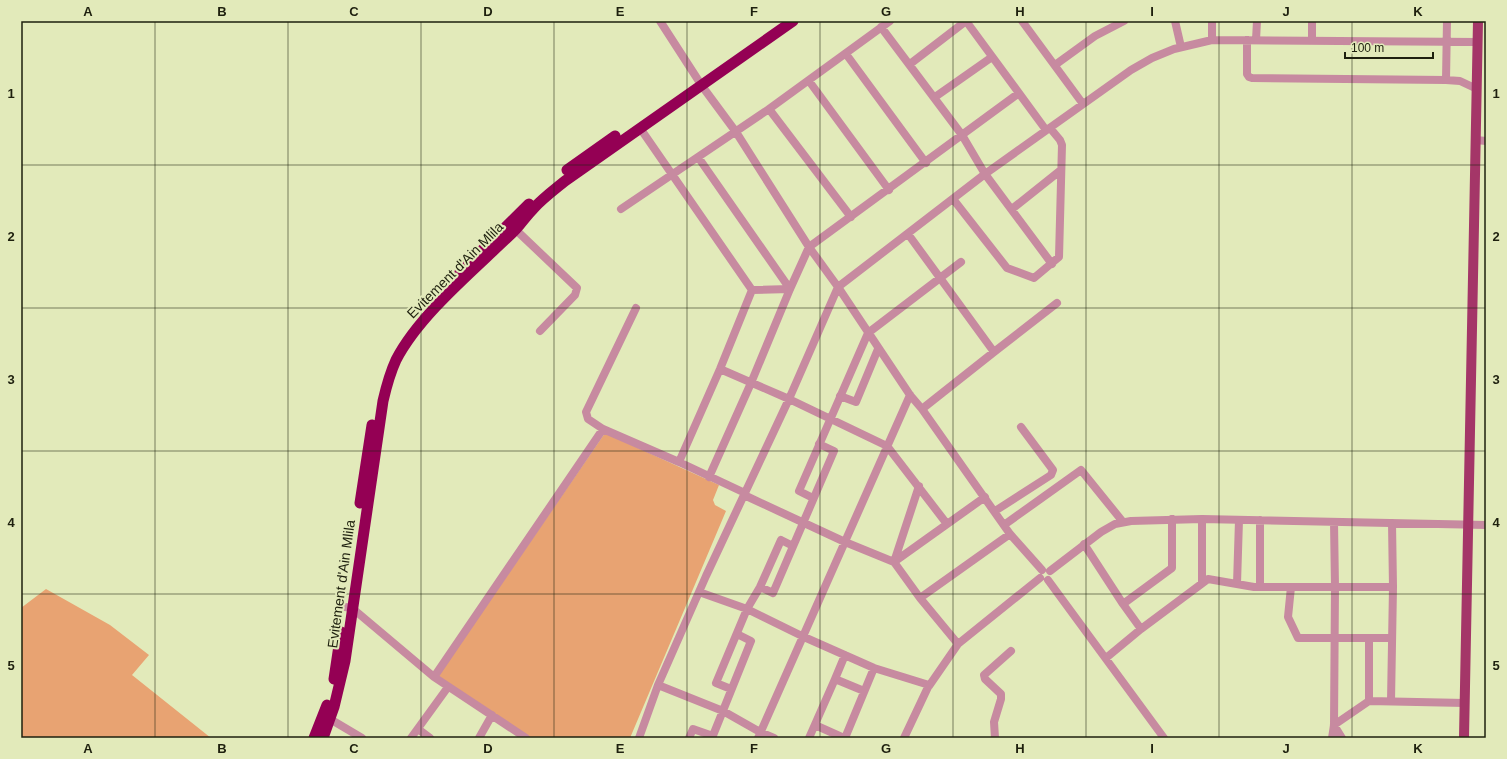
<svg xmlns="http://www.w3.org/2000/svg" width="1507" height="759" viewBox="0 0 1507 759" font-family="Helvetica,sans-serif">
<rect width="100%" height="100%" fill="#e2eaba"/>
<path fill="#e8a372" d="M 605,433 L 719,485 L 713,500 L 715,505 L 726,511 L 630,738 L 531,738 L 438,676 Z
M 46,589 L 110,625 L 149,655 L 132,675 L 211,738 L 21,738 L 21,608 Z"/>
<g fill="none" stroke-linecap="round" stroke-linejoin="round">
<path stroke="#c78aa0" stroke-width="8" d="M 660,21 L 702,86 L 736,132 L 809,247 L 838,287 L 910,395 L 922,409 L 1010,534 L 1042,570
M 966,21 L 1046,130
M 1022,21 L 1083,104
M 1175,21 L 1181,47
M 881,27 L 962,135 L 985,174 L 1052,264
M 1212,40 L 1212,21
M 1247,40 L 1247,74 L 1249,77 L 1252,78 L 1446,80 L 1460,81 L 1477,89
M 1256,40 L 1257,21
M 1312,41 L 1312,21
M 846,54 L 926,163
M 910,64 L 966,21
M 1055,65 L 1095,36 L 1124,21
M 1446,80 L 1447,21
M 809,81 L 889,190
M 935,97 L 992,57
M 769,109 L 851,217
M 640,128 L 752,290
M 1476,140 L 1486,141
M 953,199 L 1007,268 L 1034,278 L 1059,257 L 1062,145 L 1060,140 L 1050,128
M 621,209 L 769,109 L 890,21
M 1012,209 L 1061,170
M 516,230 L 577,288 L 575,295 L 540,331
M 908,234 L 994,352 L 1057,303
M 636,308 L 586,412 L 588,419 L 603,429 L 679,462 L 745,493
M 720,369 L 789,399 L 887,446 L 947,524
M 840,396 L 856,402 L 878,349
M 922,409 L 994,352
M 679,462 L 720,369 L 752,290 L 790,289 L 698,157
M 709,477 L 751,383 L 790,289 L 809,247 L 1019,93
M 744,495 L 845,542 L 894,562 L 919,486
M 813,498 L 799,491 L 868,333 L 961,262
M 995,511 L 1051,475 L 1053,470 L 1021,427
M 1202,519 L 1202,583
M 1260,520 L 1260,587
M 1004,525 L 1081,470 L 1123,522
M 1084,544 L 1123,604 L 1141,629
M 1050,571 L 1101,532 L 1115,524 L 1131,521 L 1202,519 L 1486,525
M 1048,580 L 1164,738
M 1237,584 L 1239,520
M 760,587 L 773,593 L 834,451 L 819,444
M 1291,587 L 1288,617 L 1298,638 L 1392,638
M 699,592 L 747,609 L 804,637 L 874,668 L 929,685
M 920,598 L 1010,534
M 1123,604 L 1172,568 L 1172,519
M 345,607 L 352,608 L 434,677 L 526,738
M 1369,638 L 1369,701
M 958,644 L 920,598 L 894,562 L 985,497
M 845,655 L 835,679 L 864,691
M 1106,658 L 1141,629 L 1208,579 L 1254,587 L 1393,587
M 434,677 L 603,429
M 658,685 L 723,711 L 760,732 L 774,738
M 731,689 L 716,683 L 747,609 L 760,587 L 781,540 L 793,546
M 1391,701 L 1393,587 L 1392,523
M 330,719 L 362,738
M 815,725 L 844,738
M 418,729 L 430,738
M 411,738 L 448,687
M 479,738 L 492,715
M 639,738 L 658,685 L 706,576 L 789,399 L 838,287 L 985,174 L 1131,70 L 1152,58 L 1174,49 L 1212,40 L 1478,42
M 689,738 L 693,729 L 713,736
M 712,738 L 751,641 L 737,634
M 758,738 L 910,395
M 809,738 L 835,679
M 845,738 L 874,668
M 904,738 L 929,685 L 929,686 L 958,644 L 1040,578
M 995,738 L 994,722 L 1001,699 L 1001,694 L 985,679 L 984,675 L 1011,651
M 1332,738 L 1334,725 L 1335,587 L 1334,522
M 1342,738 L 1334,725 L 1369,701 L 1465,703"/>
<path stroke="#a43668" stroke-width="10" d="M 1464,738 L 1478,21"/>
<path stroke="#940054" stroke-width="11" d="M 567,170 L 615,136
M 460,272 L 529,204
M 360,503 L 372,425
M 334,679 L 341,632
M 314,738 L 327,705
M 323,738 L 334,707 L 345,661 L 383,401 C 386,388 390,373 396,360 C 419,315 474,270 511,234 C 519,227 525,217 533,209 C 543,198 554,190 565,181 L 793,21"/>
</g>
<path fill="none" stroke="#1e200e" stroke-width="1" stroke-opacity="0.55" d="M 155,21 L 155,738M 288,21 L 288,738M 421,21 L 421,738M 554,21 L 554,738M 687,21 L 687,738M 820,21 L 820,738M 953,21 L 953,738M 1086,21 L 1086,738M 1219,21 L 1219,738M 1352,21 L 1352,738M 21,165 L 1486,165M 21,308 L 1486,308M 21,451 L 1486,451M 21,594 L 1486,594"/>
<g text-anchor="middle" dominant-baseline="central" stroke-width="4" stroke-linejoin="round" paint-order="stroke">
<g font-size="14" fill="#1e200e" stroke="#e2eaba">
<text transform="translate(455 270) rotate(-45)">Evitement d'Ain Mlila</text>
<text transform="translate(341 584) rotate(-82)">Evitement d'Ain Mlila</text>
</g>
</g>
<rect width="1507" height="759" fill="none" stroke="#e2eaba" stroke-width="44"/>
<path d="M1345 52v6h88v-6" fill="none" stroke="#1e200e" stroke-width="2"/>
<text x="1351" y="52" font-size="12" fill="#1e200e" stroke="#e2eaba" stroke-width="3" paint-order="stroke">100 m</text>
<rect x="22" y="22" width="1463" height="715" fill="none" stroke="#1e200e" stroke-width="1.5"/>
<g font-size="13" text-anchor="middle" font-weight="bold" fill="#1e200e">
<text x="88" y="16">A</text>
<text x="222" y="16">B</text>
<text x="354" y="16">C</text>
<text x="488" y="16">D</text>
<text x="620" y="16">E</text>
<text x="754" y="16">F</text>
<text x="886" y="16">G</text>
<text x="1020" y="16">H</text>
<text x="1152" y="16">I</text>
<text x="1286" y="16">J</text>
<text x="1418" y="16">K</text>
<text x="11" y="98">1</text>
<text x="1496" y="98">1</text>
<text x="11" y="241">2</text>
<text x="1496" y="241">2</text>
<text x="11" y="384">3</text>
<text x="1496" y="384">3</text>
<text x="11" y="527">4</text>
<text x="1496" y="527">4</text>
<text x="11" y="670">5</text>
<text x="1496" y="670">5</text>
<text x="88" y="753">A</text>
<text x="222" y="753">B</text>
<text x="354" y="753">C</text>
<text x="488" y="753">D</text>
<text x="620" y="753">E</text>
<text x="754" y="753">F</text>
<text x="886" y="753">G</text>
<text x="1020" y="753">H</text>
<text x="1152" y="753">I</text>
<text x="1286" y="753">J</text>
<text x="1418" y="753">K</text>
</g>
</svg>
